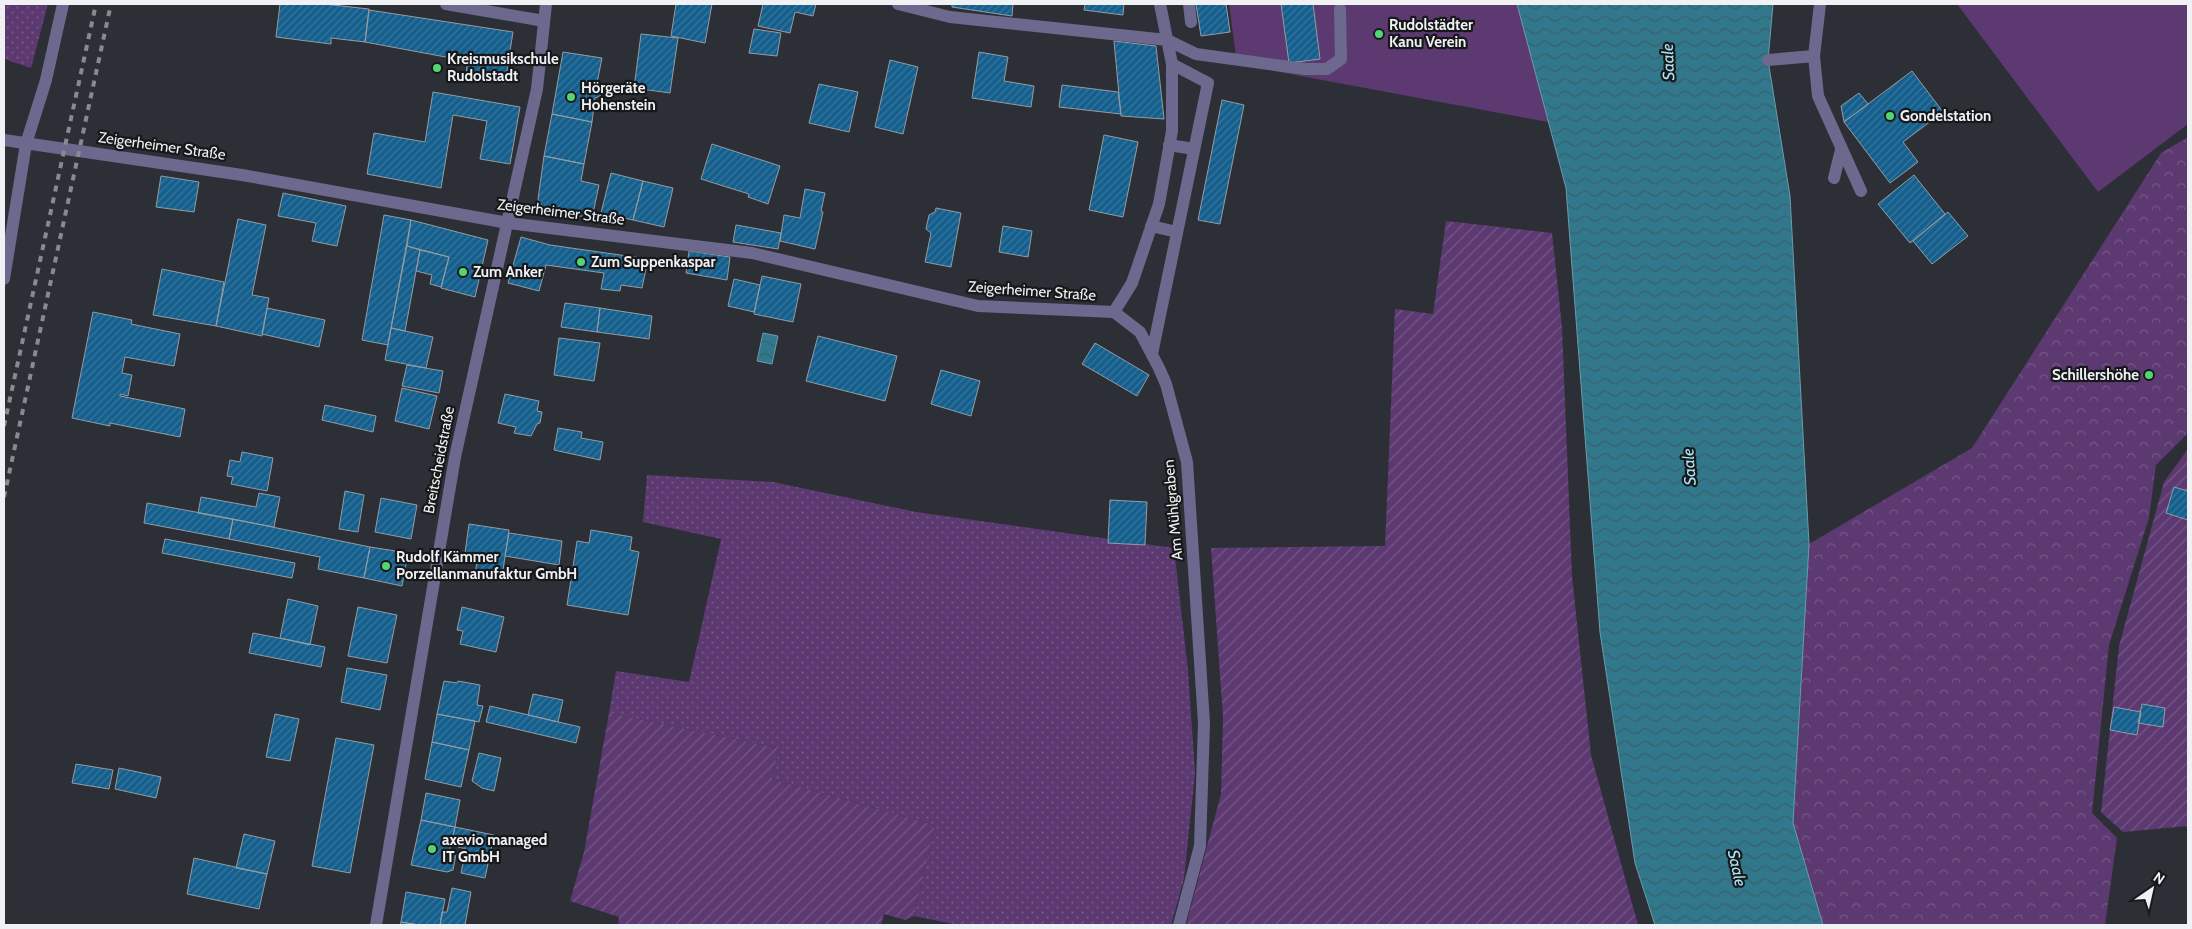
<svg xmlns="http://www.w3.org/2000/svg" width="2192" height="929" viewBox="0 0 2192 929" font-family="Cabin,sans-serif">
<defs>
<pattern id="grass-dots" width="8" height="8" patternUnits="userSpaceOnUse" patternTransform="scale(1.25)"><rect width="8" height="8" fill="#5d3971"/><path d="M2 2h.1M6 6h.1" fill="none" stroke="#755686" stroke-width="1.8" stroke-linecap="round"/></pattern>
<pattern id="forest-crowns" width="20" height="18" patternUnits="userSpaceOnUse" patternTransform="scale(1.25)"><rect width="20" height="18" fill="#5d3971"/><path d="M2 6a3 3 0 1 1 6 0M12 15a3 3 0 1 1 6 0" fill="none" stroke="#755686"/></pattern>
<pattern id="garden-furrows" width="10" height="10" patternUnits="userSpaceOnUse" patternTransform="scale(1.25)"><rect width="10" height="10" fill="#5d3971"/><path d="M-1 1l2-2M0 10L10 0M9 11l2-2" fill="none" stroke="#755686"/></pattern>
<pattern id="water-waves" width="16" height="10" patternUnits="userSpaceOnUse" patternTransform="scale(1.25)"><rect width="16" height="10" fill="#31788c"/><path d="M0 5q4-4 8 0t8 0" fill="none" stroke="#3c606b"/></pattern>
<pattern id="building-hatch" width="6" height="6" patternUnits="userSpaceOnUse" patternTransform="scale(1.25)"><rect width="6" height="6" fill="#155f8d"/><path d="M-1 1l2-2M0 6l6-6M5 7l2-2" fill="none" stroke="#37769e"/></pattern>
</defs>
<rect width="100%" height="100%" fill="#2d2f36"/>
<path fill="url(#grass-dots)" d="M 4,4 L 48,4 L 31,68 L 4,59 Z
M 647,475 L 773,482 L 916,512 L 1174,548 L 1188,670 L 1195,773 L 1184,879 L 1171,925 L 958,925 L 914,916 L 935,825 L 772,779 L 779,748 L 609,713 L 616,671 L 689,682 L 721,539 L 643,522 Z"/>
<path fill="url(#forest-crowns)" d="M 2188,137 L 2188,433 L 2156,465 L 2149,518 L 2109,645 L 2092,813 L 2117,838 L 2105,925 L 1823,925 L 1793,823 L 1809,544 L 1972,448 L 2161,153 Z"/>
<path fill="url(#garden-furrows)" d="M 1446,221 L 1552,233 L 1562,327 L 1572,576 L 1591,755 L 1638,925 L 1186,925 L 1221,794 L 1223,717 L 1211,548 L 1385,546 L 1395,309 L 1433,314 Z
M 2188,449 L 2188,826 L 2123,832 L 2101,812 L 2119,646 L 2164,482 Z
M 609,713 L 779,748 L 772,779 L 935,825 L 914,916 L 905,920 L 884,914 L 881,925 L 618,925 L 619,917 L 570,901 L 584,852 Z"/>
<path fill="#5d3971" d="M 1229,4 L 1518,4 L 1548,122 L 1237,64 Z
M 1957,4 L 2188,4 L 2188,124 L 2098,192 Z"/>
<path fill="url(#water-waves)" stroke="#6a9cac" d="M 1517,4 L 1773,4 L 1768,60 L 1790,196 L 1809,544 L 1793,823 L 1823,925 L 1655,925 L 1635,863 L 1600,632 L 1566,188 Z
M 763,333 L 778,336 L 772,364 L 757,361 Z"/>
<path fill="url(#building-hatch)" stroke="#959ca2" d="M 280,4 L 324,4 L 369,9 L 365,42 L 331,38 L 331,44 L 276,37 Z
M 676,4 L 712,4 L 705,43 L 671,36 Z
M 763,4 L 816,4 L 813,16 L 795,12 L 790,33 L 758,26 Z
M 952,4 L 1013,4 L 1012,16 L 952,7 Z
M 1085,4 L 1124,4 L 1123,15 L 1084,10 Z
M 1196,4 L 1226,4 L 1230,32 L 1201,36 Z
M 1281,4 L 1313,4 L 1320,59 L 1289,63 Z
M 369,10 L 513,32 L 505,83 L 466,77 L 467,65 L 450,62 L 451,58 L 365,42 Z
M 754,29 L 781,33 L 777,56 L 749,53 Z
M 641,34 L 678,38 L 670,93 L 634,88 Z
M 1114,41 L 1156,46 L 1164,119 L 1121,116 Z
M 563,52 L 602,58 L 597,83 L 603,87 L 600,96 L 595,98 L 592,122 L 552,114 Z
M 979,52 L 1008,57 L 1004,81 L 1034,86 L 1031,107 L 972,98 Z
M 890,60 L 918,67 L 903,134 L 875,127 Z
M 1912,71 L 1943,112 L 1903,142 L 1918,162 L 1890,183 L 1844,122 Z
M 819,84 L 858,92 L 849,132 L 809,123 Z
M 1062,85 L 1118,92 L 1121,114 L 1059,107 Z
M 433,92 L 520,107 L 510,164 L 480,159 L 487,121 L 453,115 L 441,188 L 367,174 L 374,133 L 425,142 Z
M 1859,93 L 1868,104 L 1844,122 L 1841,106 Z
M 1222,100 L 1244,105 L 1220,224 L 1198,220 Z
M 552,114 L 592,122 L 584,164 L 544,156 Z
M 1104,135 L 1138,142 L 1123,217 L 1089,210 Z
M 712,144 L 780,166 L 768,204 L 748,197 L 749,194 L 701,179 Z
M 544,156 L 584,164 L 581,181 L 599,185 L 592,218 L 545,210 L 538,199 Z
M 611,173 L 643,181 L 633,220 L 601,213 Z
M 1914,175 L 1945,214 L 1910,243 L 1878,204 Z
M 161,176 L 199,182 L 194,212 L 156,207 Z
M 643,181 L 673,188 L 664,227 L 633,220 Z
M 805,189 L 825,193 L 821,211 L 823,212 L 815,249 L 780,241 L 784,215 L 800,218 Z
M 283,193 L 346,206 L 337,246 L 312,241 L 316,223 L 278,216 Z
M 936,208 L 961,213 L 951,267 L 925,262 L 931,233 L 926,229 L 929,215 L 935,212 Z
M 1948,212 L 1968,236 L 1932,264 L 1913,241 Z
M 384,215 L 411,220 L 388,345 L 362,340 Z
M 238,219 L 266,225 L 252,295 L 269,298 L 262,336 L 216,326 Z
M 411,220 L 488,240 L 475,297 L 441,288 L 449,257 L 407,246 Z
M 736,225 L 781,233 L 778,249 L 733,242 Z
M 1003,226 L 1032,231 L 1028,257 L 999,252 Z
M 521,237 L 550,245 L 648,259 L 642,288 L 621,285 L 620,291 L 601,289 L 604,273 L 546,265 L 539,291 L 508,283 Z
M 407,246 L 420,250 L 405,331 L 391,328 Z
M 420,250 L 449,257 L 441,287 L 430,284 L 432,275 L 416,271 Z
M 689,251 L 730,257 L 727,280 L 686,273 Z
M 162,269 L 224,282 L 216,326 L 153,315 Z
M 762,276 L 801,284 L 793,322 L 754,314 Z
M 734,279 L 760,285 L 754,312 L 728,306 Z
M 565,303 L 600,308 L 597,332 L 561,327 Z
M 267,308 L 325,320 L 319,347 L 262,334 Z
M 600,308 L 652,316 L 649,339 L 597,332 Z
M 93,312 L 132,320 L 131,324 L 180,334 L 174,366 L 125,357 L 122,373 L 132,375 L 128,396 L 120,394 L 120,396 L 185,409 L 180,437 L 110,423 L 110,426 L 72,418 Z
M 391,328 L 433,337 L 426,368 L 385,360 Z
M 818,336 L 897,356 L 885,401 L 806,381 Z
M 559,338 L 600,343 L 594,381 L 554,375 Z
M 1095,343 L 1149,375 L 1137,396 L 1082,364 Z
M 407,365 L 443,371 L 439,393 L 402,386 Z
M 941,370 L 980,381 L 971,416 L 931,404 Z
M 402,388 L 437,396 L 429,429 L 395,421 Z
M 505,394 L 539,401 L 537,411 L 542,412 L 540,423 L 537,424 L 531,436 L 514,433 L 516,427 L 498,423 Z
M 325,405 L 376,416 L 373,432 L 322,420 Z
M 558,428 L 582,432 L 581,438 L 603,442 L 600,460 L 554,450 Z
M 242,452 L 273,458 L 267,491 L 231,484 L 233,477 L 227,476 L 230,460 L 240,462 Z
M 2174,487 L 2188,491 L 2188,520 L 2166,513 Z
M 345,491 L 364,495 L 358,532 L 339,529 Z
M 259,493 L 280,497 L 274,527 L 198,513 L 201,497 L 256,507 Z
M 381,498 L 417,505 L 411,539 L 375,532 Z
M 1110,500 L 1147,502 L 1145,545 L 1108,543 Z
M 147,503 L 233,519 L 229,539 L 144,523 Z
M 233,519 L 370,547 L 364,578 L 318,569 L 320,557 L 229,539 Z
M 469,524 L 509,530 L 502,577 L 475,574 L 477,562 L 464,560 Z
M 591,530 L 632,537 L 630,550 L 639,552 L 628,615 L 567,605 L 577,541 L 589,543 Z
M 509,533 L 562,541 L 559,565 L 505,556 Z
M 165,539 L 295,563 L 292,578 L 162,553 Z
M 370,547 L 408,553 L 402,586 L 364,578 Z
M 288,599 L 318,606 L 310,645 L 280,638 Z
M 358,607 L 397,615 L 387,663 L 348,656 Z
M 462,607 L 504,617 L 496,652 L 460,644 L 463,631 L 457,630 Z
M 253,633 L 325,647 L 321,667 L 249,653 Z
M 347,668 L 387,675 L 380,710 L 341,702 Z
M 444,681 L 457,683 L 458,681 L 480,685 L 477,705 L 483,706 L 479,722 L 437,714 Z
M 533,694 L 563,700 L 558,722 L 528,715 Z
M 2142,704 L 2165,708 L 2163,727 L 2138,723 Z
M 490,706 L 580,727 L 576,743 L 486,722 Z
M 2114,707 L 2141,712 L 2137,735 L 2110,730 Z
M 275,714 L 299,719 L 290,761 L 266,757 Z
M 437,714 L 475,721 L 469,750 L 432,742 Z
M 336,738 L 374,745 L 350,873 L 312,866 Z
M 432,742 L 469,750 L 461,787 L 425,779 Z
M 479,753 L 501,758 L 494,791 L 482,788 L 472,781 Z
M 76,764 L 113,770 L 109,789 L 72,783 Z
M 119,768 L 161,777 L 156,798 L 115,789 Z
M 426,793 L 460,800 L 455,827 L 421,820 Z
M 421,820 L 455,827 L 449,853 L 456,854 L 453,870 L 447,872 L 411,865 Z
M 455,827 L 494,835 L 485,878 L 461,873 L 466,849 L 451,845 Z
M 244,834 L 275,841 L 267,874 L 236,868 Z
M 194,858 L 267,874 L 259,909 L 187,894 Z
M 452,888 L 471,892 L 465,925 L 440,925 L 442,912 L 447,912 Z
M 406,892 L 445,899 L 440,925 L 419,925 L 401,922 Z
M 401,922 L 419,925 L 400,925 Z"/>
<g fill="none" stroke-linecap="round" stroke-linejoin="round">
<path stroke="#6d698e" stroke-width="12" d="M 446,4 L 544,21
M 1189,4 L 1191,22
M 1820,4 L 1814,56 L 1818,96 L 1861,191
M 1167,40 L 1196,54 L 1305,69 L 1327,69 L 1341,59 L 1340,9
M 1768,60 L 1814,56
M 1169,145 L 1194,149
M 1834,178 L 1841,150
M 1151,226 L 1177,232
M 1114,312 L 1140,332 L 1159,368 L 1166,384 L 1187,462 L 1204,723 L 1200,846 L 1179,925
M 1152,354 L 1208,83 L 1172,64"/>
<path stroke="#6d698e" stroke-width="12" d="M 898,4 L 950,17 L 1167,40
M 4,140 L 242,175 L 508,223 L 752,253 L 978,306 L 1114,312 L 1132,283 L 1159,204 L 1172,131 L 1172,64 L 1160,4
M 4,279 L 26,144 L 46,80 L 63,4
M 376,925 L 455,457 L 537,89 L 546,4"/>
<path stroke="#888a90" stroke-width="4" stroke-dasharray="6 6" stroke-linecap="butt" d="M 4,426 L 96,4
M 4,497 L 111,4"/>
</g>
<g fill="#51d673" stroke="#16181a" stroke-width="2">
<circle cx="1379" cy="34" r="5"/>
<circle cx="437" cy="68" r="5"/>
<circle cx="571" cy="97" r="5"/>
<circle cx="1890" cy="116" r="5"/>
<circle cx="581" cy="262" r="5"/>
<circle cx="463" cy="272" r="5"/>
<circle cx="2149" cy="375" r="5"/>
<circle cx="386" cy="566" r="5"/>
<circle cx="432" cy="849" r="5"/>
</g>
<g text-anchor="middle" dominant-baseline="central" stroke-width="4.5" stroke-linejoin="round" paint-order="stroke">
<g font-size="15" font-weight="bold" fill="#eff1f5" stroke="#16181a" text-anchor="start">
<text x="1389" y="25">Rudolstädter<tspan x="1389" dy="17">Kanu Verein</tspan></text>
<text x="447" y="59">Kreismusikschule<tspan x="447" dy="17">Rudolstadt</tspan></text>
<text x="581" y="88">Hörgeräte<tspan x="581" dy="17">Hohenstein</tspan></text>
<text x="1900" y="116">Gondelstation</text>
<text x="591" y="262">Zum Suppenkaspar</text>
<text x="473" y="272">Zum Anker</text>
<text x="2139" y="375" text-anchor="end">Schillershöhe</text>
<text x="396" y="557">Rudolf Kämmer<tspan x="396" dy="17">Porzellanmanufaktur GmbH</tspan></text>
<text x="442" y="840">axevio managed<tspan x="442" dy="17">IT GmbH</tspan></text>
</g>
<g font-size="15" fill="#eff1f5" stroke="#16181a">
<text transform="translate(162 146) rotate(8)">Zeigerheimer Straße</text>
<text transform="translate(561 212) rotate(7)">Zeigerheimer Straße</text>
<text transform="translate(1032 291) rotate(4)">Zeigerheimer Straße</text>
<text transform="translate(439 460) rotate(-79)">Breitscheidstraße</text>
<text transform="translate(1173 510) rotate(-95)">Am Mühlgraben</text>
</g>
<g font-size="16" font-style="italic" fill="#ade6f8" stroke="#16181a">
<text transform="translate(1668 62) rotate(-92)">Saale</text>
<text transform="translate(1689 467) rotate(-94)">Saale</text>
<text transform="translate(1737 868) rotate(78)">Saale</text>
</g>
</g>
<rect width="2192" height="929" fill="none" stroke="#eff1f5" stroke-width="10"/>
<g transform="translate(2152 889) rotate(34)" stroke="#16181a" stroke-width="4" paint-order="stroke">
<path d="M0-4L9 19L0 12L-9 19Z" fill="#eff1f5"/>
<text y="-8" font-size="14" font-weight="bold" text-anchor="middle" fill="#eff1f5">N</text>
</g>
</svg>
